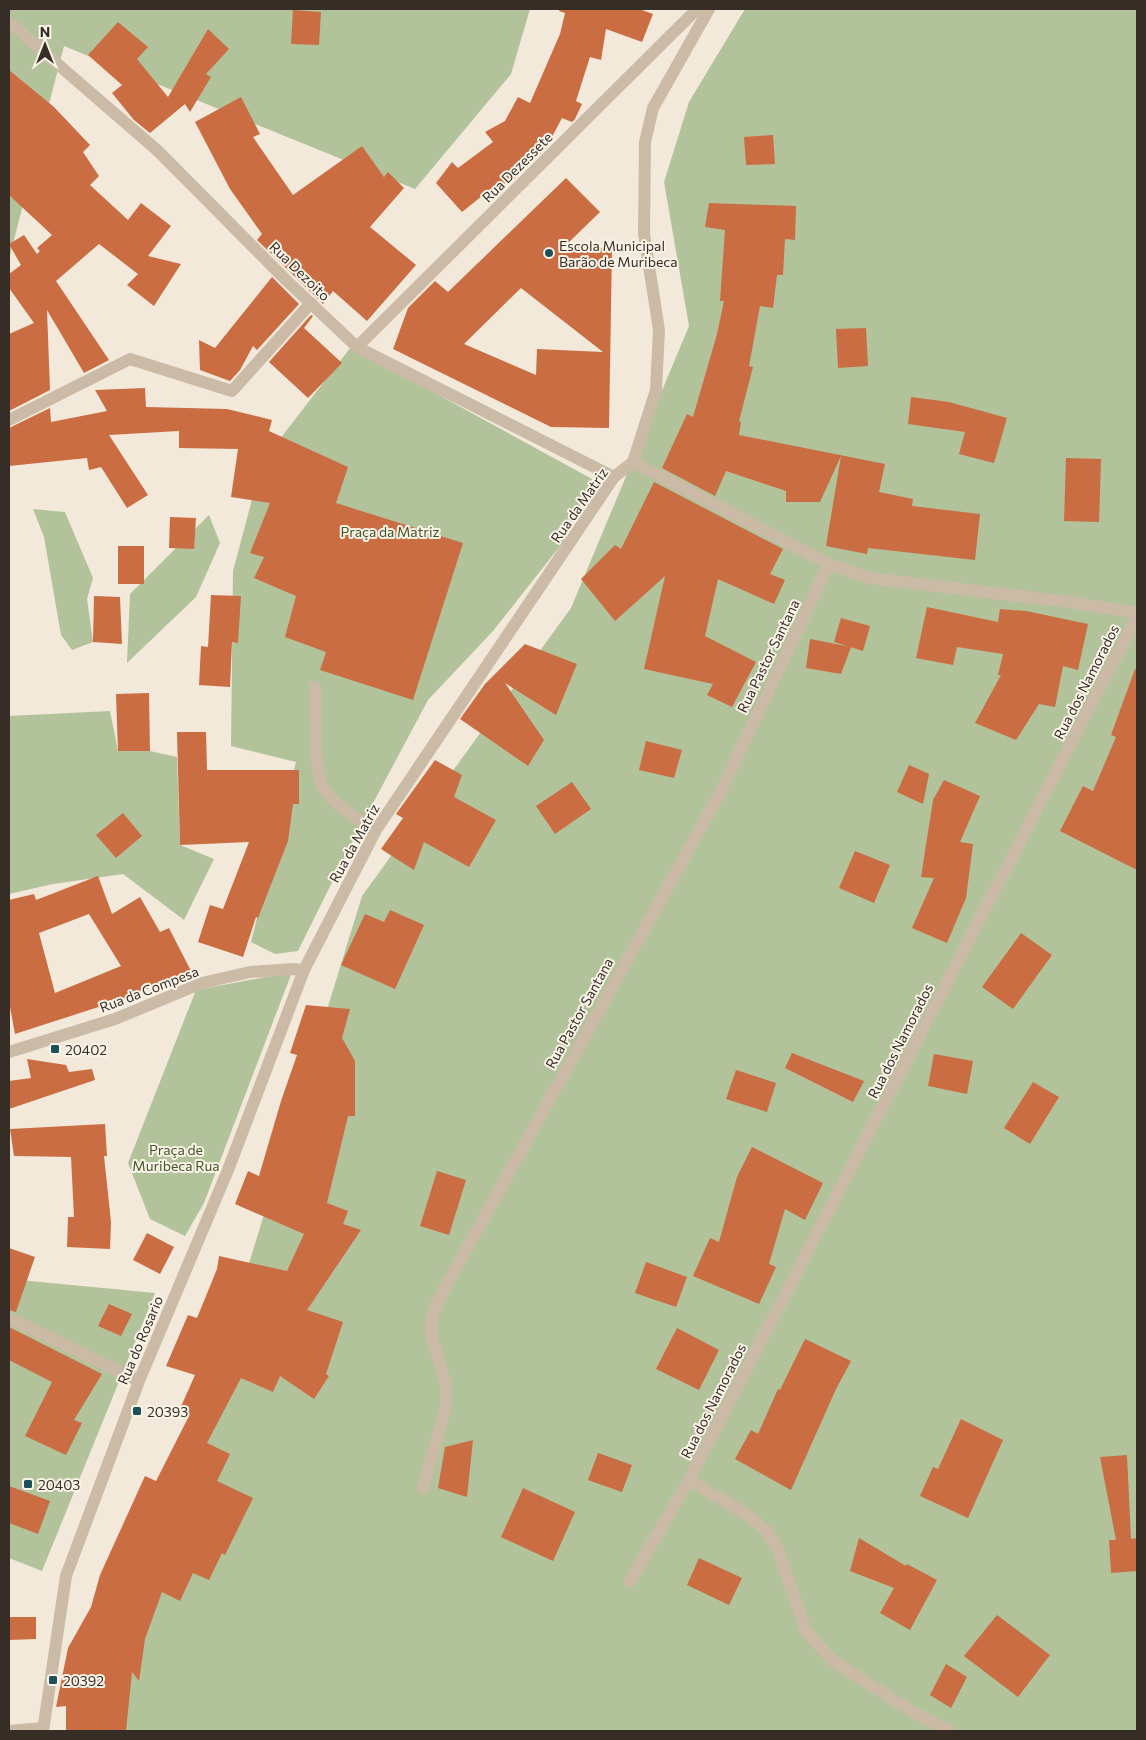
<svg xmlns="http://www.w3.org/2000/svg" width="1146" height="1740" viewBox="0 0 1146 1740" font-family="Commissioner,sans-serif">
<rect width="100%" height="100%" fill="#f3e9db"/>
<path fill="#b2c29a" d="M 9,9 L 530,9 L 511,74 L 415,189 L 64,46 L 9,259 Z
M 745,9 L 1137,9 L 1137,1731 L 105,1731 L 362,896 L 571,608 L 689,326 L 664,182 L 689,102 Z
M 351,347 L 592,479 L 564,541 L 493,631 L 428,700 L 348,850 L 298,951 L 275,954 L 251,942 L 296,762 L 231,746 L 233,571 L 262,462 Z
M 33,509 L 65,512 L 93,578 L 87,599 L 93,642 L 72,650 L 61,635 L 44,537 Z
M 209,515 L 220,543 L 196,597 L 127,663 L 130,594 Z
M 110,711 L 118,751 L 150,751 L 177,757 L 180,845 L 214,859 L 184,920 L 123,874 L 53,884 L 9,894 L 9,716 Z
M 292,972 L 204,1203 L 185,1236 L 150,1219 L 128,1163 L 196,990 Z
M 9,1279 L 155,1293 L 42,1571 L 9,1558 Z"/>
<path fill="#ca6d42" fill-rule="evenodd" d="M 560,9 L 639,9 L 653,14 L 642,42 L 606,29 L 601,60 L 590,57 L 576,101 L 582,104 L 575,119 L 572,122 L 562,118 L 546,148 L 514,179 L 487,192 L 462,212 L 436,183 L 452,162 L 458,168 L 493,142 L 485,132 L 505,121 L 518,97 L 530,103 L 560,34 L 565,13 L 559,11 Z
M 293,10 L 321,12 L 319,45 L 291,44 Z
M 118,22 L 148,47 L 137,59 L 168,97 L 208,29 L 229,49 L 206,74 L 211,77 L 190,112 L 185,104 L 150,133 L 134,120 L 112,93 L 122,85 L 88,55 Z
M 9,70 L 54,107 L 90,145 L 83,152 L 99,176 L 90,185 L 128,220 L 141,203 L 171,226 L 148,256 L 181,264 L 154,306 L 127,285 L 138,274 L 99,244 L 56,281 L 109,360 L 84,373 L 47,310 L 50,390 L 9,411 L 9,334 L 34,323 L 9,288 L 9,274 L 21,265 L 9,244 L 24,235 L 37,254 L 40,251 L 37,248 L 52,235 L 9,195 Z
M 241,97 L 260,134 L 253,137 L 293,195 L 362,146 L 384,177 L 388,172 L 404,188 L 370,227 L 416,265 L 367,321 L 333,291 L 323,304 L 257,240 L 262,234 L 230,189 L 195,122 Z
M 773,135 L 775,164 L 746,165 L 744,137 Z
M 566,178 L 600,212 L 564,247 L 612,248 L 609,428 L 551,427 L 393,349 L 408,308 L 435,281 L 448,292 ZM 521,288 L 603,352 L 537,349 L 536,375 L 464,344 Z
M 709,203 L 796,206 L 795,240 L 785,239 L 783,275 L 777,275 L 773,308 L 760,306 L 749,366 L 753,367 L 739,421 L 741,422 L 739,435 L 885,464 L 879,492 L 913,499 L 912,506 L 980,514 L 975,560 L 868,548 L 867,554 L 826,546 L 841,456 L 820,502 L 786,502 L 786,491 L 726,471 L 715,496 L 662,468 L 687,414 L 693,417 L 717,334 L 724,301 L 720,301 L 725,230 L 705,227 Z
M 272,277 L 299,304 L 257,350 L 253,346 L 240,370 L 230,381 L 200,370 L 199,340 L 215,348 Z
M 311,315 L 313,316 L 304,328 L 342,363 L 308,398 L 269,362 Z
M 866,328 L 868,366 L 838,368 L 836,329 Z
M 145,388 L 146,407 L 227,409 L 272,420 L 269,431 L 348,467 L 336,503 L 463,543 L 413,700 L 320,670 L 326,652 L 285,637 L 296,596 L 254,578 L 264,557 L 250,553 L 270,503 L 231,497 L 238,449 L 179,448 L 179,431 L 109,435 L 148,495 L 127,508 L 101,467 L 89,470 L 87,458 L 9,466 L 9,428 L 50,408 L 51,422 L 107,411 L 95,390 Z
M 911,397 L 949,402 L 1007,418 L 994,463 L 959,454 L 965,432 L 908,424 Z
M 1066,458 L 1101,459 L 1099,522 L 1064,521 Z
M 654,482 L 783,549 L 770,574 L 785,580 L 774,604 L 718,579 L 705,636 L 756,662 L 732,707 L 707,695 L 713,684 L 644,669 L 665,576 L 615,621 L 581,579 L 615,545 L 621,549 Z
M 170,517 L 196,518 L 194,549 L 169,548 Z
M 118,546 L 144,546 L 144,584 L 118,584 Z
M 211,595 L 241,596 L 238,643 L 232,642 L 230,687 L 199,685 L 201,646 L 208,647 Z
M 94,596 L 120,597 L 122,644 L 93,642 Z
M 927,607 L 998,622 L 1000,609 L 1026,611 L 1088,624 L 1078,670 L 1063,666 L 1055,707 L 1039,704 L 1016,740 L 975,723 L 1001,675 L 998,675 L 1003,654 L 957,647 L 953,665 L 916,658 Z
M 841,618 L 870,626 L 863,651 L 834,642 Z
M 810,639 L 851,647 L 841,674 L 806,668 Z
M 525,644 L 577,664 L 556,715 L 505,683 L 544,740 L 528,766 L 460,719 L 485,684 Z
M 1135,669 L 1137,670 L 1137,870 L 1060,831 L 1083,786 L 1093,791 L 1116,737 L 1111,735 Z
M 149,693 L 150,751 L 118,751 L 116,694 Z
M 177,732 L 206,732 L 207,770 L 299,770 L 299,804 L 293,804 L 288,841 L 258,918 L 256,917 L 243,957 L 198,942 L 210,905 L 223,909 L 249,842 L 180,845 Z
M 646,741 L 682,750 L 674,778 L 639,770 Z
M 435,760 L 462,775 L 454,797 L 496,820 L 469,867 L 424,842 L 414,870 L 381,849 L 403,818 L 396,814 Z
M 909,765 L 929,774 L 923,804 L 897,792 Z
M 944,780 L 980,796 L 960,842 L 973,844 L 966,898 L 947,943 L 912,928 L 934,878 L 921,877 L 933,800 Z
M 572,782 L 591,809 L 555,834 L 536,806 Z
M 123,813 L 142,836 L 116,858 L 96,835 Z
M 855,851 L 890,865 L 874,903 L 839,888 Z
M 98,876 L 112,914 L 140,897 L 160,932 L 169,928 L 191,971 L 117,1001 L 15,1034 L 9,1002 L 9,900 L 34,894 L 36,900 ZM 89,914 L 121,966 L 55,993 L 39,933 Z
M 390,910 L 424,925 L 395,989 L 341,965 L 365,914 L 384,922 Z
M 1021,933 L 1052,955 L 1013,1009 L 982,987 Z
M 306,1005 L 350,1009 L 342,1038 L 355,1061 L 355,1116 L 348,1116 L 327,1203 L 348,1211 L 343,1224 L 361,1230 L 307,1310 L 343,1322 L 326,1374 L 329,1376 L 314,1399 L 280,1376 L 273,1392 L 241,1378 L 207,1443 L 230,1454 L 217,1481 L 253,1498 L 225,1555 L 222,1553 L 209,1580 L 193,1573 L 180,1601 L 162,1592 L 145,1639 L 139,1681 L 132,1672 L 126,1731 L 66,1731 L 66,1706 L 56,1707 L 68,1648 L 91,1607 L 100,1575 L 145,1476 L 156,1481 L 189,1416 L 179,1411 L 195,1375 L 166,1366 L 188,1315 L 197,1318 L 217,1269 L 219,1256 L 287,1271 L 304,1234 L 235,1204 L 248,1171 L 259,1176 L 281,1101 L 297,1055 L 290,1053 Z
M 792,1053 L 864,1081 L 853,1102 L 785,1068 Z
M 934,1054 L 973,1061 L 967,1094 L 928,1086 Z
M 27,1059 L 66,1065 L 69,1072 L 92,1069 L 95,1080 L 9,1109 L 9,1081 L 31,1078 Z
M 736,1070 L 776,1083 L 767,1112 L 726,1099 Z
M 1033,1082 L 1059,1097 L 1030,1144 L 1004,1128 Z
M 105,1124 L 107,1156 L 104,1156 L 111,1222 L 110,1249 L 67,1247 L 68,1217 L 74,1217 L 71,1157 L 14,1156 L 10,1129 Z
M 752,1147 L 823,1183 L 805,1220 L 785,1209 L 769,1264 L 776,1267 L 759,1304 L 693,1276 L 710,1238 L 719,1242 L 737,1177 Z
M 437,1171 L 466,1180 L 449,1235 L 420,1226 Z
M 147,1233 L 174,1247 L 160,1274 L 133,1260 Z
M 9,1248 L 35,1257 L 16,1312 L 9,1310 Z
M 646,1262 L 687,1277 L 676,1307 L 635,1293 Z
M 109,1304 L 132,1314 L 121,1336 L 98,1326 Z
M 9,1327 L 102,1374 L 74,1420 L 82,1423 L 66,1455 L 25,1436 L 52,1382 L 9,1360 Z
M 677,1328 L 719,1350 L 699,1390 L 656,1369 Z
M 805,1339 L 851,1361 L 836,1389 L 791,1490 L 735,1459 L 751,1430 L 758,1434 L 778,1389 L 780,1390 Z
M 961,1419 L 1003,1440 L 968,1518 L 920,1496 L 933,1467 L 938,1469 Z
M 473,1440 L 467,1497 L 438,1488 L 445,1447 Z
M 598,1453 L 632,1465 L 622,1492 L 588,1480 Z
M 1127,1455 L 1131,1539 L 1137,1538 L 1137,1571 L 1111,1573 L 1109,1540 L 1116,1540 L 1100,1457 Z
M 9,1486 L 50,1501 L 38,1534 L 9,1523 Z
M 523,1488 L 575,1512 L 553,1561 L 501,1537 Z
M 859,1538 L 906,1566 L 907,1564 L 937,1580 L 910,1630 L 880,1613 L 894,1588 L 850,1571 Z
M 699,1558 L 742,1578 L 729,1605 L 687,1585 Z
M 997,1615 L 1050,1655 L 1018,1697 L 964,1656 Z
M 9,1617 L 36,1617 L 36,1639 L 9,1640 Z
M 946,1664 L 967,1677 L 951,1708 L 930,1695 Z"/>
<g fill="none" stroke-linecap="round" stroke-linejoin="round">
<path stroke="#cbbaa6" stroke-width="12" d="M 9,22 L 158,151 L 286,280 L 357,347 L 614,477
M 357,347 L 697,9
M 9,420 L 130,359 L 232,391 L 311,303
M 633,462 L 829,564 L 870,578 L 1069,602 L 1137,613
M 315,687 C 316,708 313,770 323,787 C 334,806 357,819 376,830
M 9,1052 L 115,1019 L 202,983 L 250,972 L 293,969 L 304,970
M 9,1318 L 139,1381
M 689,1480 L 746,1514 L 767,1531 L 778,1550 L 806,1631 L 832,1660 L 911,1711 L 950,1731
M 423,1488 L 446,1407 L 446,1384 L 431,1335 L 431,1322 L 436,1304 L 720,793 L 829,564
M 630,1581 L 689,1480 L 1137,616
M 9,1731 L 43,1728
M 43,1731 L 66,1576 L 139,1381 L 228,1170 L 304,970 L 376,830 L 614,477 L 633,462 L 656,390 L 659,330 L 644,234 L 645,142 L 653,108 L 709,9"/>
</g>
<g fill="#1b515a" stroke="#faf3e7" stroke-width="2">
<circle cx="549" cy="253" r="5"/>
<rect x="50" y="1044" width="10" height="10" rx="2.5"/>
<rect x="132" y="1406" width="10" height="10" rx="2.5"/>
<rect x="23" y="1479" width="10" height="10" rx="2.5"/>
<rect x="48" y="1675" width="10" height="10" rx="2.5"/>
</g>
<g text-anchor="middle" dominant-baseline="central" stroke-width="4" stroke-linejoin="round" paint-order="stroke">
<g font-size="14" fill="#372d27" stroke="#faf3e7">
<text transform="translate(517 167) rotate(-45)">Rua Dezessete</text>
<text transform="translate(300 271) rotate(44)">Rua Dezoito</text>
<text transform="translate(579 505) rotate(-55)">Rua da Matriz</text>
<text transform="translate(768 656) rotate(-64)">Rua Pastor Santana</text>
<text transform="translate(1086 682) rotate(-63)">Rua dos Namorados</text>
<text transform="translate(354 843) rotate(-61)">Rua da Matriz</text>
<text transform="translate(149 989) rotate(-21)">Rua da Compesa</text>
<text transform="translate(579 1013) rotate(-61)">Rua Pastor Santana</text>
<text transform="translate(900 1041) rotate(-63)">Rua dos Namorados</text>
<text transform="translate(140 1340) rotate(-67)">Rua do Rosario</text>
<text transform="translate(713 1401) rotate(-63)">Rua dos Namorados</text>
</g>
<g font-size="14" fill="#372d27" stroke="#faf3e7" text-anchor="start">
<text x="559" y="245">Escola Municipal<tspan x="559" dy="16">Barão de Muribeca</tspan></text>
<text x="65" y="1049">20402</text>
<text x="147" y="1411">20393</text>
<text x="38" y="1484">20403</text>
<text x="63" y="1680">20392</text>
</g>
<g font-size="14" fill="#43562a" stroke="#faf3e7">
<text x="390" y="531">Praça da Matriz</text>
<text x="176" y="1149">Praça de<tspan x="176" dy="16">Muribeca Rua</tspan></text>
</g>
</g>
<rect width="1146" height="1740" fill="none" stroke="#372d27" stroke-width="20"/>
<g transform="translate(45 45)" stroke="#faf3e7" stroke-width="4" paint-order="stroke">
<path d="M0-4L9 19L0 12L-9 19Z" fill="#372d27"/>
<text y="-8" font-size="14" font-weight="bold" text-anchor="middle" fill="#372d27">N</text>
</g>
</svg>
